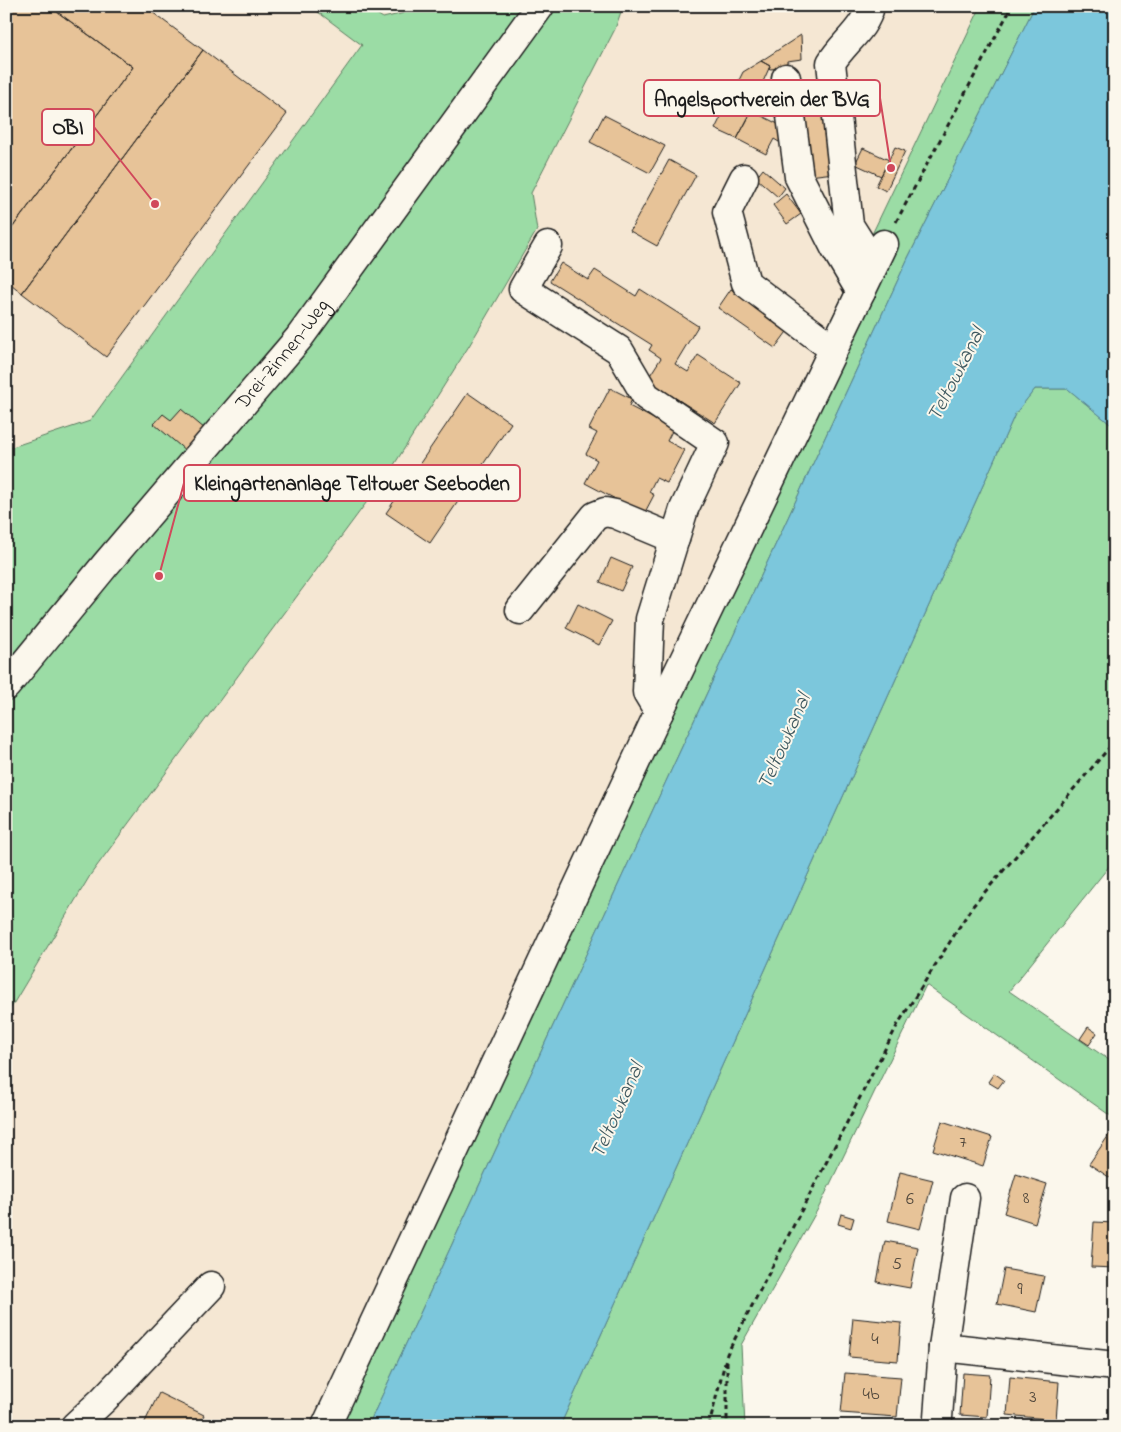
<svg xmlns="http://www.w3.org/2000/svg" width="1121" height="1432" viewBox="0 0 1121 1432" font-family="'Indie Flower',sans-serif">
<rect width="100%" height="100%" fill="#fbf7ec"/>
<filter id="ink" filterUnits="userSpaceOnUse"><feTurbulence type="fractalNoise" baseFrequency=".02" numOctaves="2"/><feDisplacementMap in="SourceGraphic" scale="10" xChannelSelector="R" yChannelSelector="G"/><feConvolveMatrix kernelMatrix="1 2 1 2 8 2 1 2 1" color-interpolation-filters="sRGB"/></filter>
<g filter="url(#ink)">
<path fill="#f5e7d3" d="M 6,6 L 448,6 L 116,455 L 6,495 Z
M 623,6 L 981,6 L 789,408 L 321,1426 L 6,1426 L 6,1016 L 91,874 L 392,468 L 469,346 L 537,230 L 531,193 L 615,29 Z"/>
<path fill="#9bdca5" stroke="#5c7c60" d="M 310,6 L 365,6 L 383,18 L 404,13 L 409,6 L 623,6 L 615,29 L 531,193 L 537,230 L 469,346 L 392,468 L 91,874 L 6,1016 L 6,449 L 90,421 L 362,45 Z
M 981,6 L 1035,6 L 908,258 L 368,1426 L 321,1426 L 789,408 Z
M 1035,389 L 1068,389 L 1115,428 L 1115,859 L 1009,991 L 1115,1064 L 1115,1119 L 926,985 L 819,1207 L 741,1345 L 745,1426 L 560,1426 L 1015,414 Z"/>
<path fill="#7cc7dc" stroke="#56838f" d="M 1035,6 L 1115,6 L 1115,428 L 1068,389 L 1035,389 L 1015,414 L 560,1426 L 368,1426 L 908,258 Z"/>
<path fill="#e7c398" stroke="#1c1c1c" d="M 6,6 L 49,6 L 133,67 L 6,236 Z
M 49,6 L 144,6 L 203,50 L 22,293 L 6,280 L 6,236 L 133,67 Z
M 801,35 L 802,59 L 787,61 L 787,68 L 769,69 L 770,66 L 761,61 Z
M 203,50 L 287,114 L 106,357 L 22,293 Z
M 761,61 L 770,66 L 762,84 L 764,96 L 758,99 L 737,139 L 715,129 L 743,72 Z
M 825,106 L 834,173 L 809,176 L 800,109 Z
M 752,111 L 786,128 L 779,142 L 774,139 L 766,154 L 737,139 Z
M 604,115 L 665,146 L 650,173 L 590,142 Z
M 895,147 L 905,151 L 886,191 L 876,186 Z
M 863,148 L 889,160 L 881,176 L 855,164 Z
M 669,160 L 696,175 L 657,246 L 630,231 Z
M 763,169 L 785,188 L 778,197 L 756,178 Z
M 786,194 L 801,214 L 787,224 L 773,205 Z
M 561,263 L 588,280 L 595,270 L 636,296 L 640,289 L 698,326 L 675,364 L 688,372 L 698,355 L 741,383 L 715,423 L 647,380 L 661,358 L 649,350 L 652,345 L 550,281 Z
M 731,289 L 789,329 L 775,348 L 718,308 Z
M 6,377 L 11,381 L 6,387 Z
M 610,388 L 632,399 L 629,406 L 673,429 L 667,441 L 684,450 L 667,483 L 656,478 L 649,492 L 654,495 L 644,514 L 585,483 L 597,460 L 586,454 L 597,433 L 589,429 Z
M 468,393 L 511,423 L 430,543 L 386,513 Z
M 181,409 L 205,429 L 186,451 L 154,424 L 163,414 L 171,420 Z
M 611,558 L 632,567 L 621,591 L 600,582 Z
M 578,604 L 612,621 L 599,645 L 566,628 Z
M 1088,1027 L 1097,1033 L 1089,1045 L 1080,1039 Z
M 994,1073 L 1004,1080 L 998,1088 L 988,1082 Z
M 942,1121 L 992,1137 L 983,1166 L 933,1150 Z
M 1111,1132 L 1115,1134 L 1115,1181 L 1089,1164 Z
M 900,1172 L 933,1180 L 920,1229 L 888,1221 Z
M 1016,1174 L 1047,1184 L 1035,1223 L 1004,1213 Z
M 841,1214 L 854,1218 L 851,1228 L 838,1224 Z
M 1094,1222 L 1115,1223 L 1115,1268 L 1091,1267 Z
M 885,1241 L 918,1247 L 910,1288 L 877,1282 Z
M 1004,1269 L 1044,1276 L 1036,1312 L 997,1304 Z
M 853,1318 L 901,1323 L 898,1361 L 849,1357 Z
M 845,1373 L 901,1377 L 897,1417 L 841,1413 Z
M 963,1373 L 990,1375 L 987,1417 L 960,1415 Z
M 1010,1377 L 1059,1382 L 1056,1420 L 1007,1415 Z
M 159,1393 L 204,1415 L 198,1426 L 143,1426 Z
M 1113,1393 L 1115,1426 L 1111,1426 Z"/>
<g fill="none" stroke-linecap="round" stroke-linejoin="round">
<g stroke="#1c1c1c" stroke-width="31">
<g id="minor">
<path d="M 870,6 C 866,28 842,44 831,63 L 849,225 L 873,263"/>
<path d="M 786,78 L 799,177 L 835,248 L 861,292"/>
<path d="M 744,178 L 727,212 L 746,283 L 832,348"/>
<path d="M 548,246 L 523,289 L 619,350 L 646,396 L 715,443 L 684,509 L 650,619 L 647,692 L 659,712"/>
<path d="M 520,610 L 595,516 L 605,512 L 615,514 L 675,539"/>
<path id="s1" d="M 6,686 L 106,564 L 299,338 L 540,6"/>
<path d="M 965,1198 L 943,1347 L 1115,1366"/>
<path d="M 938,1418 L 943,1347"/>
<path d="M 75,1426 L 103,1400 L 211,1286"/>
<path d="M 326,1426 L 659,712 L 884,244"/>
</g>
</g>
<path stroke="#1c1c1c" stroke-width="3" stroke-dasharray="5 4" stroke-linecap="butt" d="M 896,222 L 1012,6
M 727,1361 L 727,1426
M 709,1426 L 727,1354 L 898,1024 L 972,907 L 1115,741"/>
<use href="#minor" stroke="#fbf7ec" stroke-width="28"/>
</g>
</g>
<g text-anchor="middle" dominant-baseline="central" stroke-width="4" stroke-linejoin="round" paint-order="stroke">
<g font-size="18" fill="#4f463b">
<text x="963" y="1143">7</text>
<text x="1026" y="1199">8</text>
<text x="910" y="1200">6</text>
<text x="897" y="1265">5</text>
<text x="1020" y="1290">9</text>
<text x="875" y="1340">4</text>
<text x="871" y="1395">4b</text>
<text x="1033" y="1398">3</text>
</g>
<g font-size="20" fill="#1c1c1c" stroke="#fbf7ec">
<text stroke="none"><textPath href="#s1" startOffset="432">Drei-Zinnen-Weg</textPath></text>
</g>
<g font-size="21" font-style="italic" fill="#3e585f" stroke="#fbf7ec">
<text transform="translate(957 375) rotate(-63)">Teltowkanal</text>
<text transform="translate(785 742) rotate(-66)">Teltowkanal</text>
<text transform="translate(618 1111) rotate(-66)">Teltowkanal</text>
</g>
</g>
<path fill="none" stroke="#d1495b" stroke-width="2" d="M891 168L880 98M155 204L94 127M159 576L184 483"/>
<g fill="#d1495b" stroke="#fbf7ec" stroke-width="2">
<circle cx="891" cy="168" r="5"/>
<circle cx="155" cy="204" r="5"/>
<circle cx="159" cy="576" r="5"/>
</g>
<g fill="#fbf7ec" stroke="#d1495b" stroke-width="2">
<rect x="644" y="80" width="236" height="36" rx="5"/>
<rect x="42" y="109" width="52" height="36" rx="5"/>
<rect x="184" y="465" width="336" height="36" rx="5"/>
</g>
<g font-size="21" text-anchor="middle" font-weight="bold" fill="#1c1c1c">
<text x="762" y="106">Angelsportverein der BVG</text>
<text x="68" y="134">OBI</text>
<text x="352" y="490">Kleingartenanlage Teltower Seeboden</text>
</g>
<rect width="1121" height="1432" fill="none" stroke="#fbf7ec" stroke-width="25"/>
<rect x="12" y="12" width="1096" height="1407" fill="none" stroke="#1c1c1c" stroke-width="2" filter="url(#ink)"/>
</svg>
